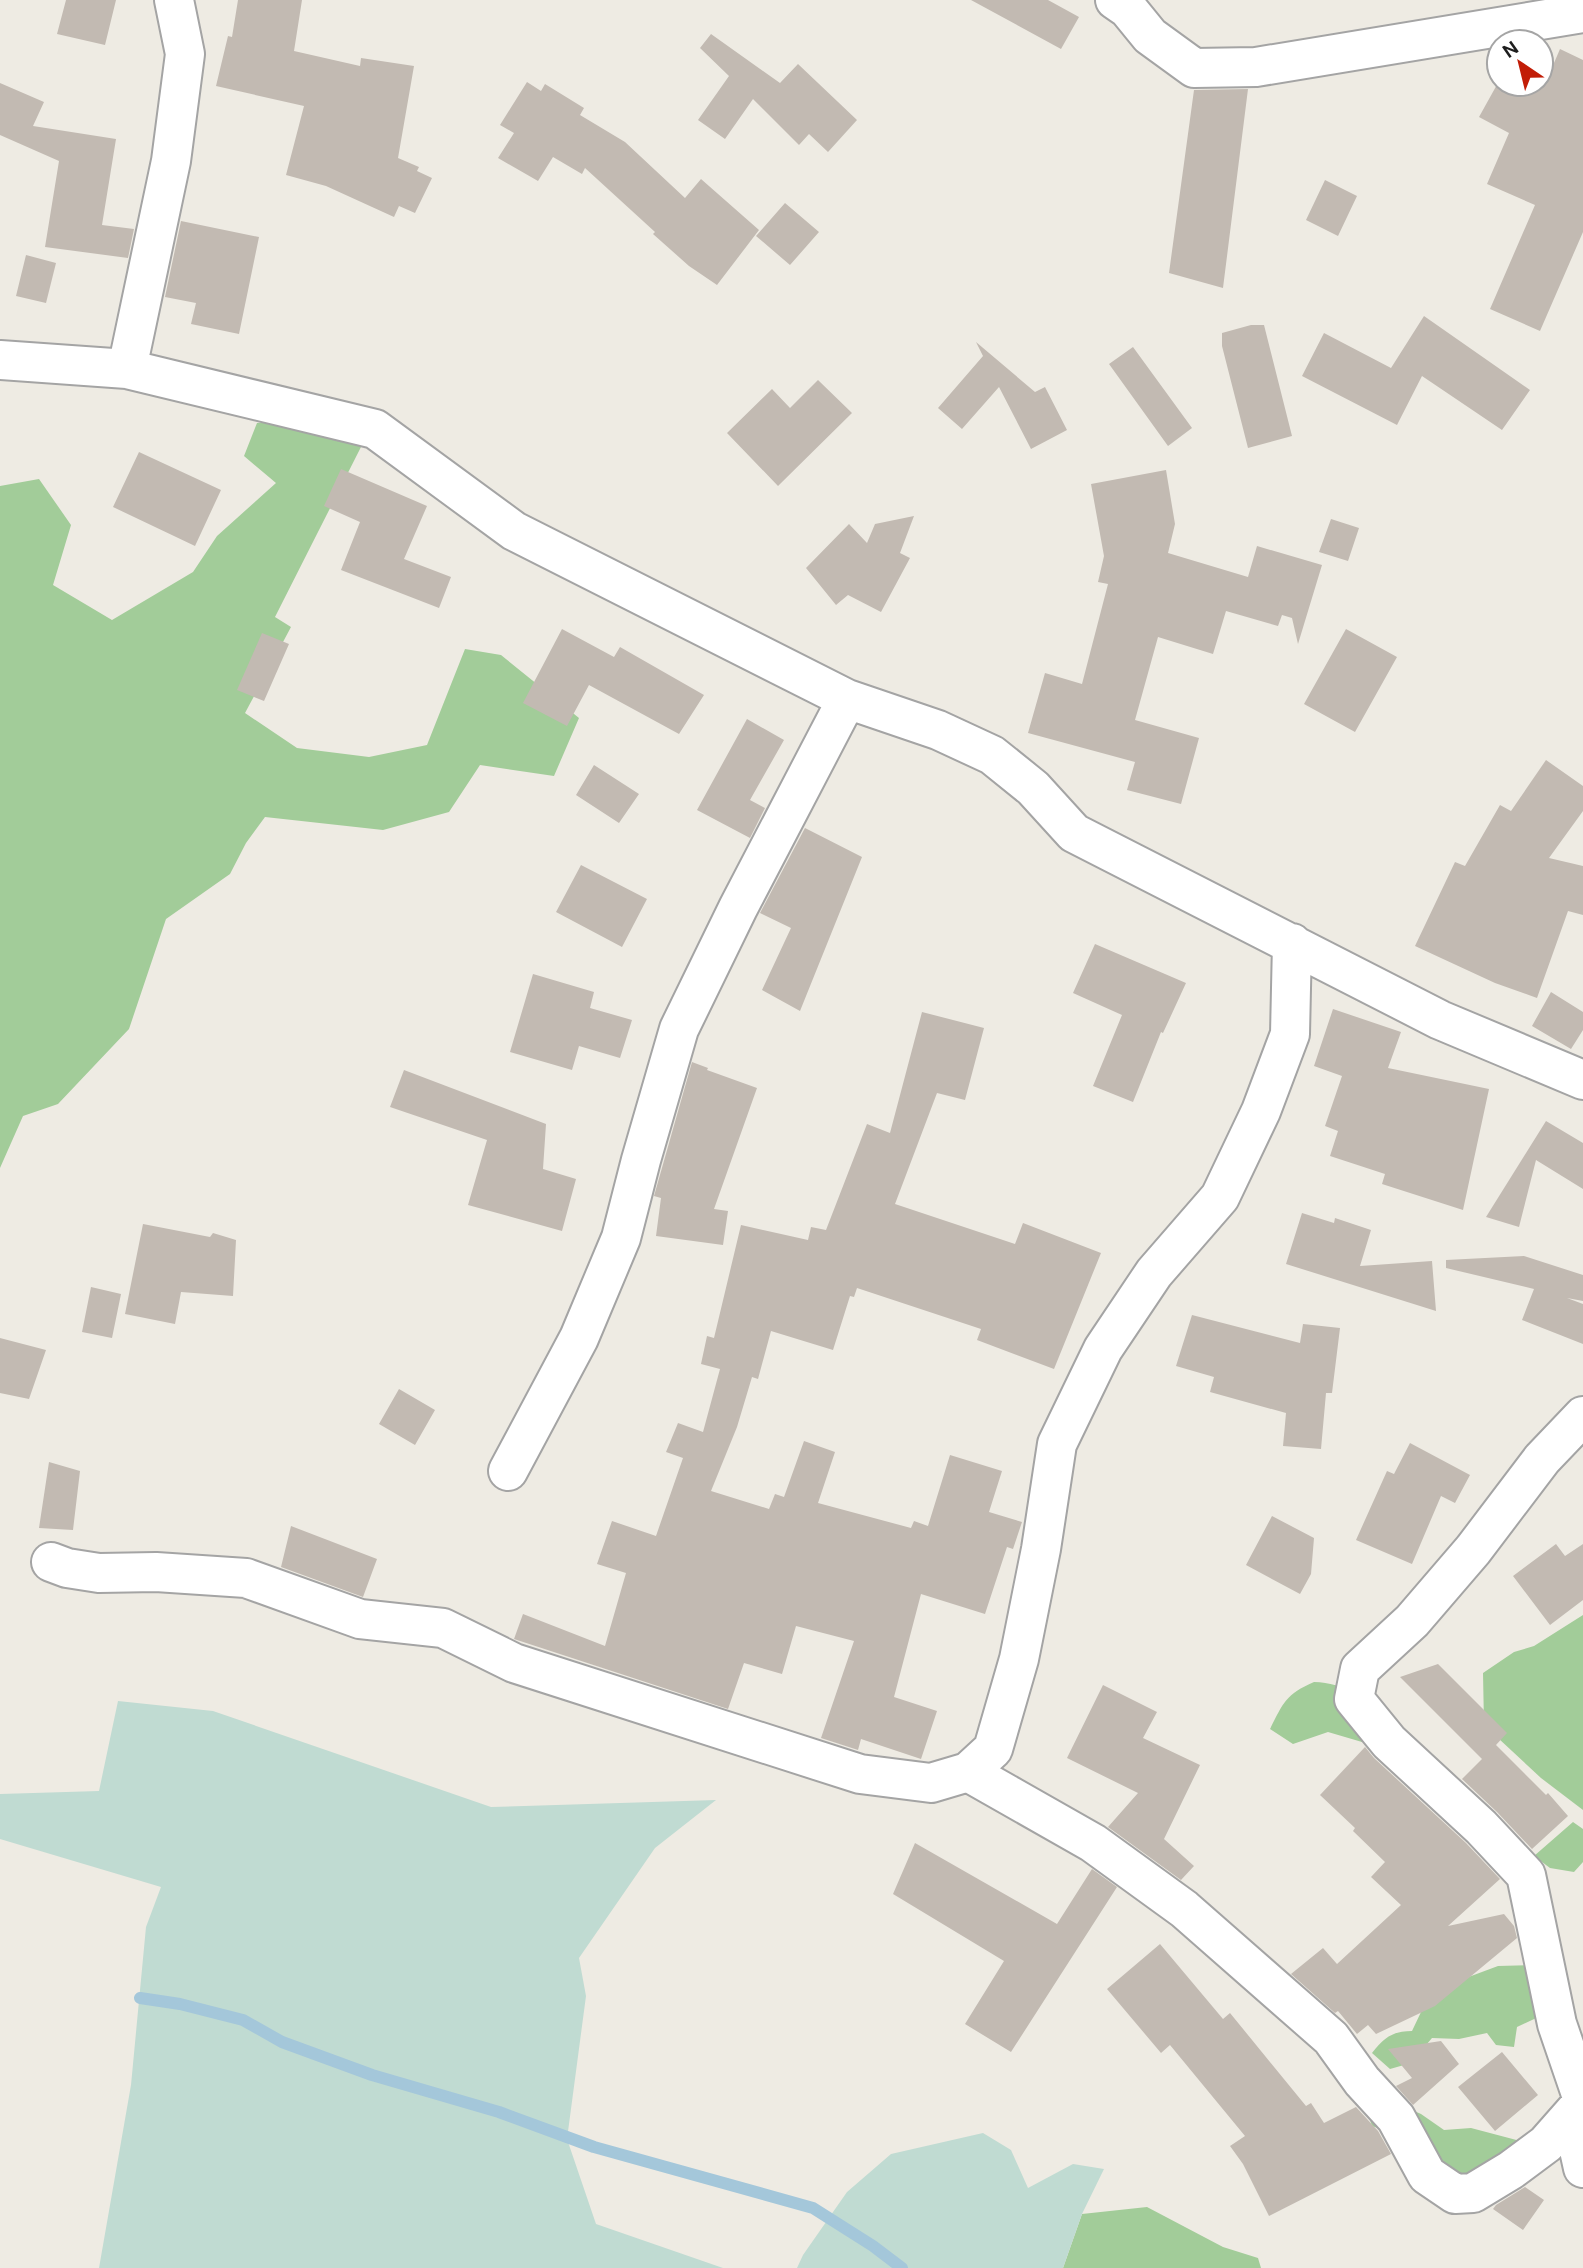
<svg xmlns="http://www.w3.org/2000/svg" width="1583" height="2268" viewBox="0 0 1583 2268" font-family="'DM Sans',sans-serif">
<rect width="100%" height="100%" fill="#eeebe3"/>
<path fill="#a2cc99" d="M 291,420 L 362,445 L 275,617 L 291,627 L 245,713 L 297,748 L 369,757 L 427,745 L 465,649 L 501,655 L 579,718 L 554,776 L 480,765 L 449,812 L 383,830 L 265,817 L 246,843 L 230,874 L 166,919 L 129,1029 L 58,1104 L 23,1116 L 0,1168 L 0,486 L 39,479 L 71,525 L 53,585 L 112,620 L 193,572 L 217,536 L 276,483 L 244,456 L 257,423 Z
M 1583,1615 L 1583,1810 L 1541,1778 L 1484,1725 L 1483,1673 L 1514,1652 L 1534,1646 Z
M 1314,1682 C 1345,1683 1366,1698 1392,1714 L 1390,1732 L 1362,1742 L 1328,1732 L 1293,1744 L 1270,1729 C 1283,1703 1286,1694 1314,1682 Z
M 1573,1822 L 1583,1829 L 1583,1862 L 1574,1872 L 1550,1868 L 1534,1856 Z
M 1536,1965 L 1547,2013 L 1517,2027 L 1514,2047 L 1496,2045 L 1487,2033 L 1459,2039 L 1432,2038 L 1411,2063 L 1390,2069 L 1372,2053 C 1384,2038 1392,2031 1412,2031 L 1431,1991 L 1498,1966 Z
M 1387,2099 L 1421,2114 L 1444,2130 L 1471,2128 L 1524,2142 L 1495,2190 L 1448,2167 L 1394,2134 L 1372,2126 L 1368,2114 Z
M 1147,2207 L 1223,2247 L 1258,2258 L 1261,2268 L 1063,2268 L 1082,2214 Z"/>
<path fill="#c0dbd2" d="M 118,1701 L 213,1711 L 491,1807 L 716,1800 L 655,1848 L 579,1958 L 586,1996 L 567,2139 L 596,2224 L 723,2268 L 99,2268 L 131,2085 L 146,1927 L 161,1887 L 0,1839 L 0,1794 L 99,1791 Z
M 983,2133 L 1011,2150 L 1028,2188 L 1073,2164 L 1104,2169 L 1082,2214 L 1063,2268 L 797,2268 L 803,2255 L 847,2192 L 891,2154 Z"/>
<g fill="none" stroke-linecap="round" stroke-linejoin="round">
<path stroke="#a4c7da" stroke-width="12" d="M 140,1998 L 180,2004 L 243,2020 L 282,2042 L 372,2075 L 499,2112 L 594,2147 L 813,2208 L 873,2246 L 902,2268"/>
</g>
<path fill="#c2bab2" d="M 66,0 L 116,0 L 105,45 L 57,34 Z
M 238,0 L 302,0 L 294,51 L 360,66 L 361,58 L 414,66 L 398,158 L 419,167 L 417,171 L 432,178 L 415,213 L 399,206 L 394,217 L 326,186 L 286,175 L 304,106 L 216,86 L 228,36 L 232,37 Z
M 971,0 L 1048,0 L 1079,17 L 1061,49 Z
M 711,34 L 780,83 L 798,64 L 857,120 L 828,152 L 809,134 L 799,145 L 753,99 L 725,139 L 698,120 L 729,76 L 700,48 Z
M 1560,49 L 1583,60 L 1583,232 L 1540,331 L 1490,309 L 1535,205 L 1487,184 L 1509,133 L 1479,117 L 1499,81 L 1499,84 L 1541,84 L 1541,59 L 1554,63 Z
M 527,82 L 541,91 L 545,84 L 584,108 L 580,115 L 625,142 L 685,198 L 701,179 L 759,230 L 717,285 L 689,266 L 653,234 L 655,232 L 585,168 L 582,174 L 553,157 L 538,181 L 498,158 L 514,133 L 500,125 Z
M 0,83 L 44,102 L 33,126 L 116,139 L 102,225 L 134,229 L 128,258 L 45,247 L 59,161 L 0,135 Z
M 1248,89 L 1223,288 L 1169,273 L 1194,90 Z
M 1325,180 L 1357,196 L 1338,236 L 1306,220 Z
M 785,203 L 819,232 L 790,265 L 756,236 Z
M 181,221 L 259,237 L 239,334 L 191,324 L 196,303 L 165,297 Z
M 26,255 L 56,263 L 46,303 L 16,296 Z
M 1424,316 L 1530,390 L 1502,430 L 1422,376 L 1397,425 L 1302,376 L 1324,333 L 1391,368 Z
M 1251,325 L 1264,325 L 1292,436 L 1248,448 L 1222,346 L 1222,333 Z
M 976,342 L 1035,392 L 1045,387 L 1067,430 L 1031,449 L 999,387 L 962,429 L 938,408 L 983,356 Z
M 1133,347 L 1192,428 L 1168,446 L 1109,364 Z
M 818,380 L 852,413 L 778,486 L 727,433 L 772,389 L 790,408 Z
M 139,452 L 221,490 L 195,546 L 113,507 Z
M 341,469 L 427,506 L 404,559 L 451,577 L 439,608 L 341,570 L 360,522 L 324,506 Z
M 1166,470 L 1175,524 L 1168,553 L 1248,577 L 1257,546 L 1322,565 L 1298,644 L 1292,618 L 1282,615 L 1278,626 L 1226,611 L 1213,654 L 1158,637 L 1135,720 L 1199,738 L 1181,804 L 1127,790 L 1135,762 L 1028,733 L 1045,673 L 1082,684 L 1108,584 L 1098,582 L 1104,556 L 1091,484 Z
M 914,516 L 900,553 L 910,558 L 881,612 L 848,595 L 836,605 L 806,568 L 849,524 L 867,543 L 875,524 Z
M 1331,519 L 1359,528 L 1348,561 L 1319,552 Z
M 562,629 L 614,657 L 620,647 L 704,695 L 679,734 L 589,685 L 567,726 L 523,703 Z
M 1346,629 L 1397,657 L 1355,732 L 1304,704 Z
M 262,633 L 289,644 L 264,701 L 237,690 Z
M 747,719 L 784,740 L 750,800 L 765,808 L 750,838 L 697,810 Z
M 1546,760 L 1583,786 L 1583,811 L 1549,858 L 1583,866 L 1583,915 L 1568,911 L 1537,998 L 1495,983 L 1415,946 L 1455,862 L 1465,866 L 1500,805 L 1511,811 Z
M 594,765 L 639,794 L 619,823 L 576,795 Z
M 805,828 L 862,857 L 800,1011 L 762,990 L 791,928 L 760,913 Z
M 581,865 L 647,899 L 622,947 L 556,912 Z
M 1095,944 L 1186,983 L 1163,1033 L 1161,1032 L 1133,1102 L 1093,1086 L 1122,1015 L 1073,993 Z
M 533,974 L 594,992 L 590,1008 L 632,1020 L 620,1058 L 579,1046 L 572,1070 L 510,1052 Z
M 1551,992 L 1583,1012 L 1583,1030 L 1571,1049 L 1532,1026 Z
M 1333,1009 L 1401,1032 L 1388,1068 L 1489,1089 L 1463,1210 L 1382,1184 L 1385,1174 L 1330,1156 L 1338,1131 L 1325,1126 L 1342,1076 L 1314,1066 Z
M 922,1012 L 984,1028 L 965,1100 L 937,1093 L 895,1204 L 1015,1244 L 1023,1223 L 1101,1253 L 1054,1369 L 977,1340 L 981,1329 L 857,1288 L 854,1297 L 850,1296 L 833,1350 L 771,1331 L 758,1379 L 752,1377 L 737,1427 L 711,1491 L 769,1509 L 775,1494 L 784,1497 L 804,1441 L 835,1452 L 818,1503 L 911,1528 L 914,1521 L 928,1526 L 950,1455 L 1002,1471 L 989,1512 L 1022,1522 L 1013,1549 L 1007,1547 L 985,1614 L 921,1594 L 894,1697 L 937,1711 L 921,1759 L 861,1739 L 858,1750 L 821,1738 L 854,1641 L 796,1626 L 782,1674 L 744,1663 L 728,1709 L 514,1639 L 523,1614 L 605,1646 L 626,1573 L 597,1564 L 612,1521 L 656,1536 L 683,1458 L 666,1452 L 678,1423 L 703,1432 L 720,1369 L 701,1364 L 707,1336 L 714,1338 L 741,1225 L 808,1240 L 811,1227 L 826,1230 L 867,1124 L 890,1133 Z
M 692,1062 L 708,1068 L 707,1070 L 757,1088 L 714,1209 L 728,1211 L 723,1245 L 656,1236 L 661,1198 L 654,1196 Z
M 404,1070 L 546,1124 L 543,1169 L 576,1179 L 562,1231 L 468,1205 L 487,1140 L 390,1107 Z
M 1546,1121 L 1583,1143 L 1583,1189 L 1536,1160 L 1519,1227 L 1486,1217 Z
M 1302,1213 L 1334,1223 L 1335,1218 L 1371,1230 L 1360,1266 L 1432,1261 L 1436,1311 L 1286,1264 Z
M 143,1224 L 210,1237 L 213,1233 L 236,1240 L 233,1296 L 181,1292 L 175,1324 L 125,1314 Z
M 1524,1256 L 1583,1275 L 1583,1301 L 1567,1298 L 1583,1304 L 1583,1344 L 1522,1320 L 1534,1289 L 1446,1268 L 1446,1260 Z
M 91,1287 L 121,1294 L 112,1338 L 82,1332 Z
M 1192,1315 L 1300,1343 L 1303,1324 L 1340,1328 L 1332,1393 L 1326,1393 L 1321,1449 L 1283,1446 L 1286,1413 L 1210,1392 L 1214,1377 L 1176,1366 Z
M 0,1338 L 46,1350 L 29,1399 L 0,1393 Z
M 399,1389 L 435,1410 L 415,1445 L 379,1424 Z
M 1410,1443 L 1470,1475 L 1455,1503 L 1441,1496 L 1412,1564 L 1356,1540 L 1387,1471 L 1394,1474 Z
M 49,1462 L 80,1471 L 73,1530 L 39,1528 Z
M 1272,1516 L 1314,1538 L 1311,1574 L 1300,1594 L 1246,1565 Z
M 291,1526 L 377,1559 L 363,1597 L 281,1567 Z
M 1556,1544 L 1565,1556 L 1583,1544 L 1583,1600 L 1550,1625 L 1513,1576 Z
M 1438,1664 L 1507,1733 L 1496,1745 L 1546,1795 L 1548,1793 L 1568,1816 L 1532,1849 L 1497,1812 L 1462,1779 L 1482,1759 L 1400,1677 Z
M 1103,1685 L 1157,1712 L 1143,1738 L 1200,1765 L 1164,1839 L 1194,1866 L 1181,1880 L 1108,1827 L 1138,1793 L 1067,1758 Z
M 1365,1747 L 1374,1758 L 1466,1843 L 1500,1879 L 1448,1926 L 1504,1914 L 1514,1926 L 1517,1938 L 1435,2006 L 1376,2034 L 1368,2025 L 1357,2034 L 1338,2011 L 1335,2013 L 1291,1974 L 1323,1948 L 1337,1964 L 1401,1905 L 1371,1877 L 1385,1862 L 1353,1831 L 1355,1828 L 1320,1795 Z
M 915,1843 L 1057,1924 L 1092,1869 L 1117,1887 L 1011,2052 L 965,2024 L 1004,1961 L 893,1894 Z
M 1160,1944 L 1223,2019 L 1230,2013 L 1306,2106 L 1311,2103 L 1324,2123 L 1356,2107 L 1378,2131 L 1391,2154 L 1269,2216 L 1243,2164 L 1230,2146 L 1245,2136 L 1170,2045 L 1161,2053 L 1107,1989 Z
M 1441,2041 L 1459,2064 L 1413,2105 L 1396,2086 L 1412,2078 L 1388,2049 Z
M 1502,2052 L 1538,2095 L 1495,2131 L 1458,2087 Z
M 1525,2187 L 1544,2200 L 1523,2230 L 1493,2209 L 1496,2205 Z"/>
<g fill="none" stroke-linecap="round" stroke-linejoin="round">
<g stroke="#a4a4a4" stroke-width="42">
<path id="street" d="M 1115,0 L 1128,9 L 1150,36 L 1194,68 L 1256,67 L 1583,13
M 0,360 L 127,369 L 375,429 L 514,531 L 847,699 L 938,730 L 992,755 L 1033,788 L 1074,833 L 1440,1020 L 1583,1080
M 127,369 L 171,161 L 185,54 L 174,0
M 1583,1416 L 1542,1459 L 1473,1550 L 1412,1621 L 1360,1669 L 1354,1699 L 1389,1742 L 1481,1827 L 1526,1875 L 1557,2024 L 1583,2100
M 508,1471 L 579,1338 L 621,1238 L 641,1160 L 679,1029 L 738,908 L 847,699
M 51,1562 L 67,1568 L 99,1573 L 156,1572 L 246,1578 L 360,1619 L 443,1628 L 514,1663 L 860,1774 L 931,1783 L 968,1772 L 993,1749 L 1019,1659 L 1041,1549 L 1057,1444 L 1103,1349 L 1154,1273 L 1220,1197 L 1261,1111 L 1290,1034 L 1292,943
M 968,1772 L 1093,1843 L 1184,1909 L 1331,2038 L 1362,2081 L 1396,2118 L 1427,2175 L 1455,2194 L 1473,2193 L 1511,2170 L 1546,2144 L 1583,2102
M 1583,2103 L 1575,2132 L 1583,2168"/>
</g>
<use href="#street" stroke="#fff" stroke-width="38"/>
</g>
<g transform="translate(1520 63) rotate(325)"><circle r="33" fill="#ffffff" stroke="#a5a5a5" stroke-width="2"/>
<path d="M0-5L12 26L0 18L-12 26Z" fill="#c21d07"/>
<text y="-10" font-size="19" font-weight="bold" text-anchor="middle" fill="#1d1d1d">N</text>
</g>
</svg>
